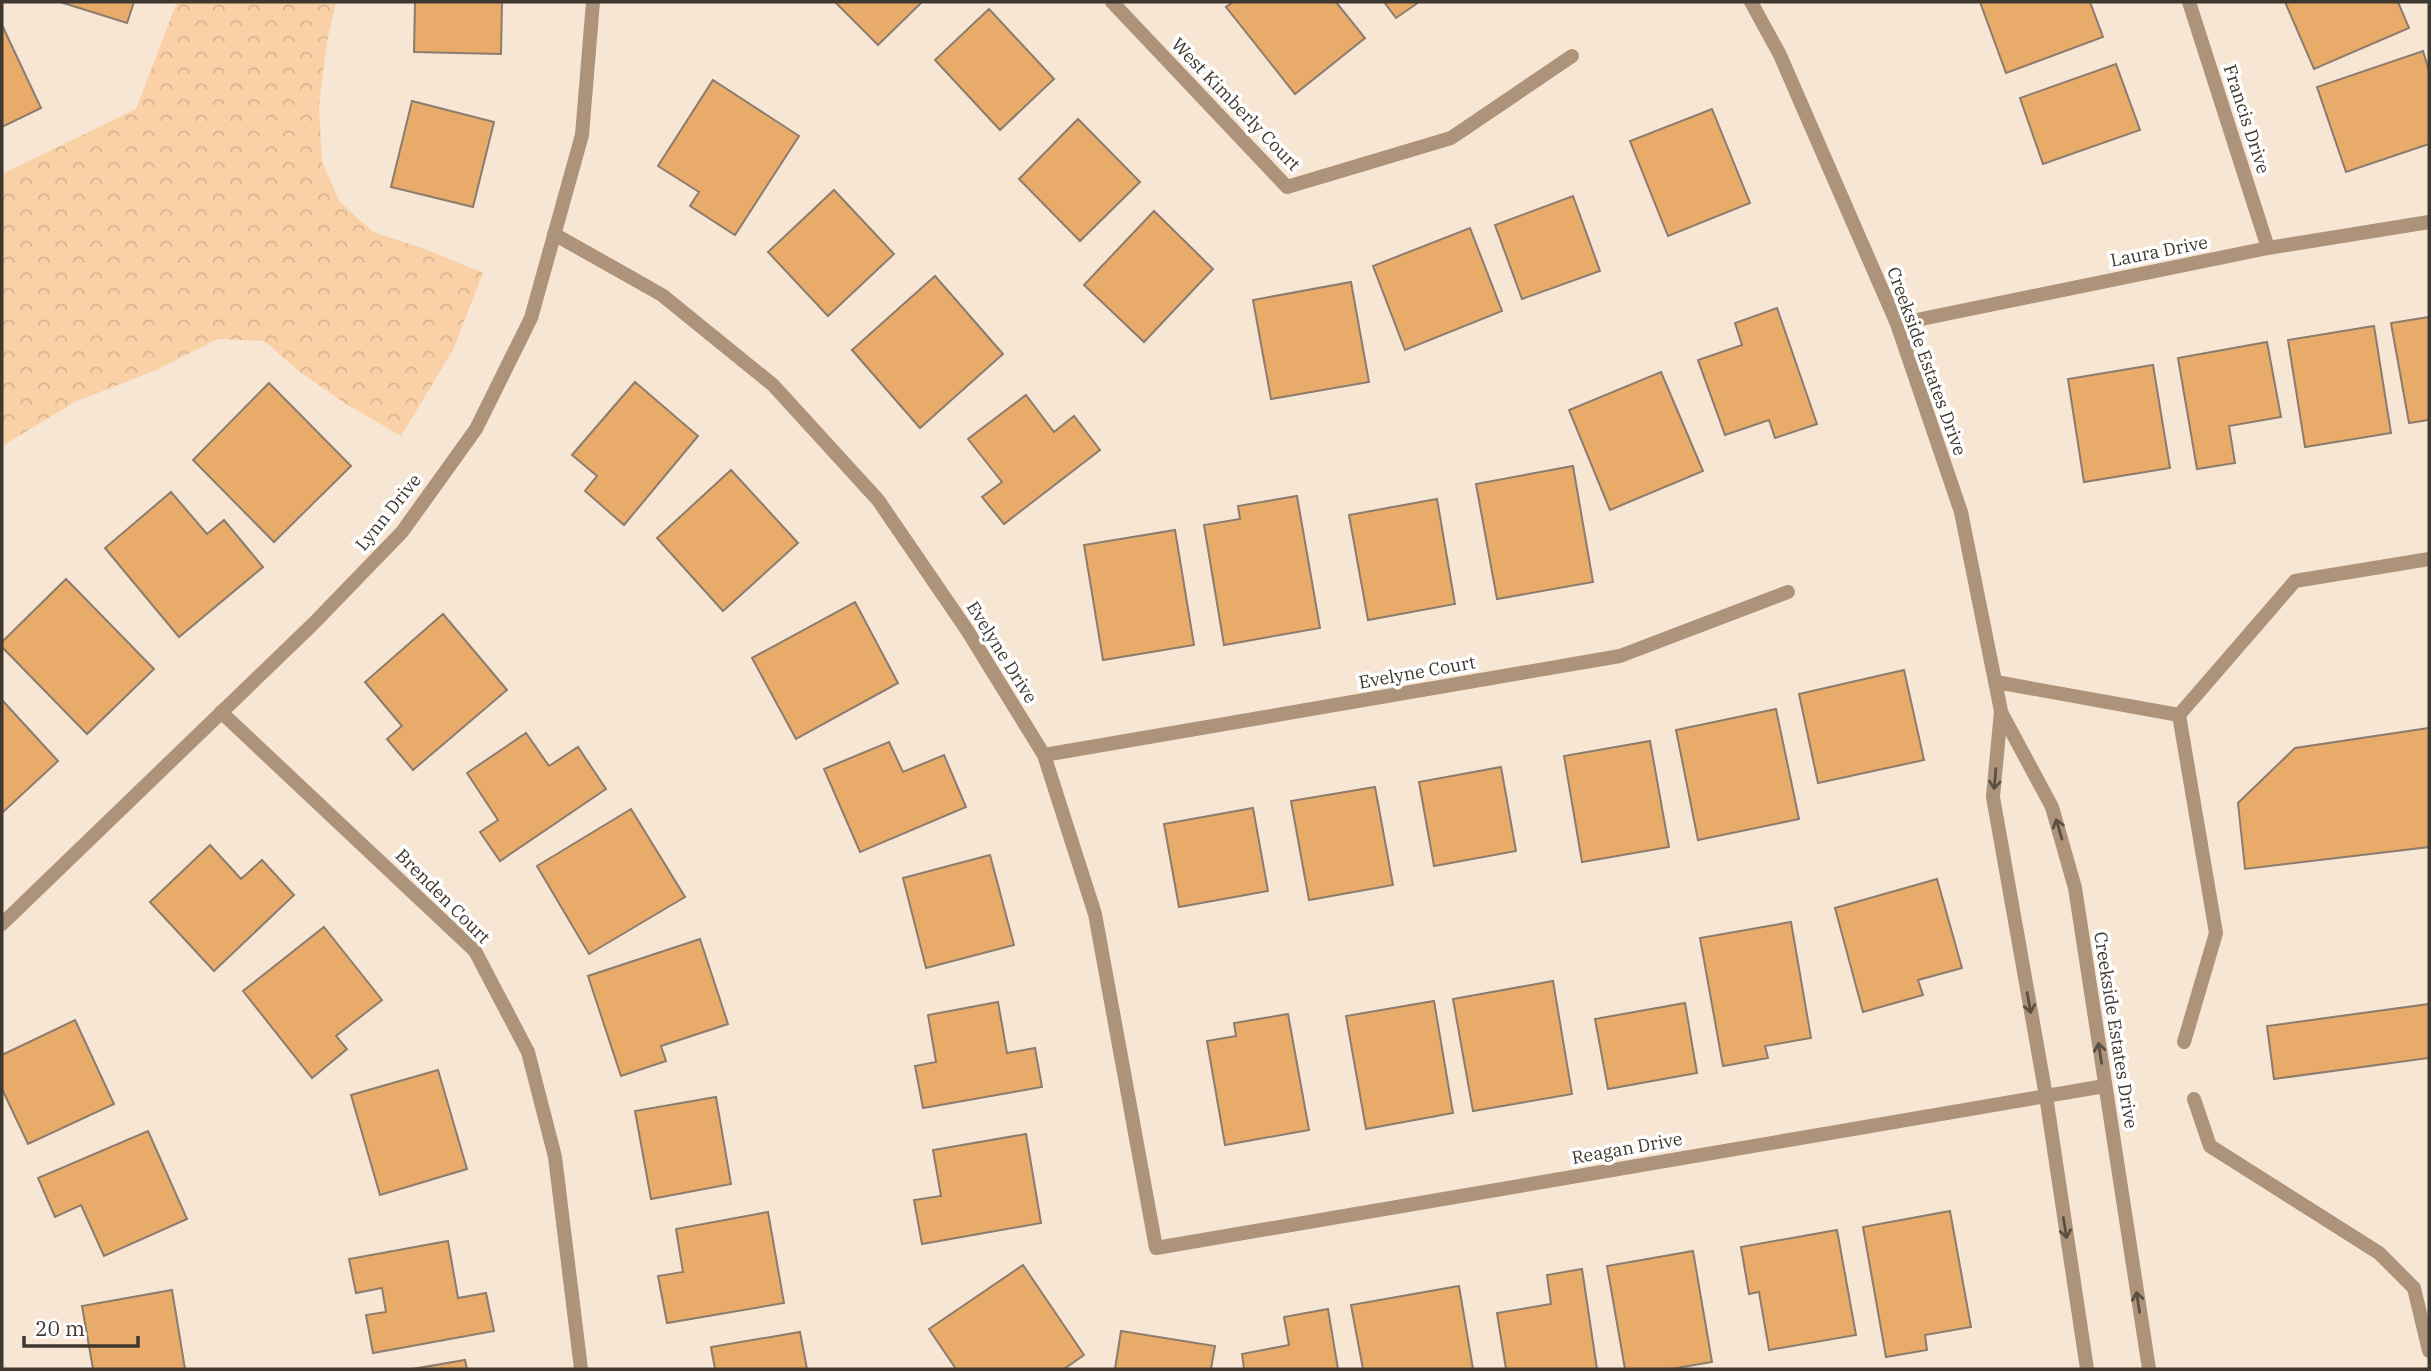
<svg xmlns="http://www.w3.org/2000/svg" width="2431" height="1371" viewBox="0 0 2431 1371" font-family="'IBM Plex Serif',serif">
<defs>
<pattern id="forest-crowns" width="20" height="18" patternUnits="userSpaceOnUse" patternTransform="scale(1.75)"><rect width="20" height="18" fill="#fad1a7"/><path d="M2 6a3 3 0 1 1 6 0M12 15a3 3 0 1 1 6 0" fill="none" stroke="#d7b490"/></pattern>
</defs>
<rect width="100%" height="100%" fill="#f8e6d5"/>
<path fill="url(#forest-crowns)" d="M 177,2 L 336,2 L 327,42 L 319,105 L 322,162 L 340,202 L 373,232 L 425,249 L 483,273 L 453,350 L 401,436 L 346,404 L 300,372 L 264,341 L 218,339 L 156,370 L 75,402 L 2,446 L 2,174 L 136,109 Z"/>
<path fill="#e8ab6a" stroke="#8c7c6d" stroke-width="2" d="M 60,2 L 134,2 L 127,23 Z
M 415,2 L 502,2 L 501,54 L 414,52 Z
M 835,2 L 922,2 L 878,45 Z
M 1233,2 L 1336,2 L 1365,38 L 1295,94 L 1226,7 Z
M 1384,2 L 1419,2 L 1396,18 Z
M 1980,2 L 2090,2 L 2103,37 L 2006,73 Z
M 2285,2 L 2398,2 L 2409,28 L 2314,69 Z
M 989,9 L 1054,79 L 1000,130 L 935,60 Z
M 2,25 L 41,108 L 2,127 Z
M 2423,51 L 2429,71 L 2429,144 L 2346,172 L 2317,87 Z
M 2116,64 L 2140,130 L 2043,164 L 2020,98 Z
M 713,80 L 799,136 L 735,235 L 690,206 L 699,192 L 658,166 Z
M 412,101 L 494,122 L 473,207 L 391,187 Z
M 1712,109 L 1750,203 L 1668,236 L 1630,141 Z
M 1078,119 L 1140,182 L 1080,241 L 1019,179 Z
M 834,190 L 894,254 L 828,316 L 768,252 Z
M 1573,196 L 1600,271 L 1522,299 L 1495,225 Z
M 1154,211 L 1213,269 L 1144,342 L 1084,285 Z
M 1470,228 L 1502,311 L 1405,350 L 1373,266 Z
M 935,276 L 1003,354 L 920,428 L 852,350 Z
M 1351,282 L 1369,382 L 1271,399 L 1253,300 Z
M 1777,308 L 1817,424 L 1775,438 L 1769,420 L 1725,435 L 1698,360 L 1742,345 L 1735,323 Z
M 2429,317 L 2429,420 L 2409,423 L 2391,323 Z
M 2374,326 L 2391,433 L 2305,447 L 2288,340 Z
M 2267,342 L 2281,417 L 2229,426 L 2235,463 L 2197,469 L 2178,358 Z
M 2153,365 L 2170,468 L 2084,482 L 2068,379 Z
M 1661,372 L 1703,471 L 1610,510 L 1569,410 Z
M 635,382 L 698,436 L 624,525 L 585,491 L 597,476 L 572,455 Z
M 269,383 L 351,466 L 274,542 L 193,460 Z
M 1026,395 L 1054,432 L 1074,416 L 1100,450 L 1004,524 L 982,497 L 1002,482 L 968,439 Z
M 1573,466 L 1593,582 L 1497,599 L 1476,484 Z
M 731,470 L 798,543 L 723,611 L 657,538 Z
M 171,492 L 207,534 L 224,520 L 263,567 L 179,637 L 105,548 Z
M 1297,496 L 1320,628 L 1224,645 L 1204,525 L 1240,519 L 1238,506 Z
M 1437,499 L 1455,604 L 1368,620 L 1349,515 Z
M 1175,530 L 1194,645 L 1103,660 L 1084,545 Z
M 66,579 L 154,669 L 87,734 L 2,647 L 2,642 Z
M 855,602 L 898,683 L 796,739 L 752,658 Z
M 443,614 L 507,690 L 413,770 L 387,739 L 402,726 L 365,682 Z
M 1904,670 L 1924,760 L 1818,783 L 1799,694 Z
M 2,700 L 58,761 L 2,813 Z
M 1776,709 L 1799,819 L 1698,840 L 1676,730 Z
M 2429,728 L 2429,847 L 2245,869 L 2238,803 L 2295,748 Z
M 526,733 L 549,766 L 578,747 L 606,789 L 500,861 L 480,832 L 498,820 L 467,773 Z
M 1650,741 L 1669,847 L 1582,862 L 1564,756 Z
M 889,742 L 903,772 L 944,755 L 966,807 L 860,852 L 824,769 Z
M 1501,767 L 1516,851 L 1434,866 L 1419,782 Z
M 1375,787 L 1393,885 L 1309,900 L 1291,801 Z
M 1253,808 L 1268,891 L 1179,907 L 1164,824 Z
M 631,809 L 685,897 L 589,954 L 537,866 Z
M 210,845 L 241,879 L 262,860 L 294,895 L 214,971 L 150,902 Z
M 990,855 L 1014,945 L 926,968 L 903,878 Z
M 1937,879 L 1962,968 L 1918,980 L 1923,995 L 1863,1012 L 1835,908 Z
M 1791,922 L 1811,1038 L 1765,1046 L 1768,1058 L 1723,1066 L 1700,938 Z
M 324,927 L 382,1000 L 336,1036 L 347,1049 L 312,1078 L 243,991 Z
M 700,939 L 728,1024 L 661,1046 L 666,1061 L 621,1076 L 588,976 Z
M 1553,981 L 1572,1094 L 1473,1111 L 1453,999 Z
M 1434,1001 L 1453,1113 L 1366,1129 L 1346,1016 Z
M 998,1002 L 1007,1053 L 1035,1048 L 1042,1087 L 923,1108 L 915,1066 L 936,1062 L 928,1015 Z
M 1685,1003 L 1697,1073 L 1608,1089 L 1595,1019 Z
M 2429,1004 L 2429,1058 L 2274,1079 L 2267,1026 Z
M 1288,1014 L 1309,1130 L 1225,1145 L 1207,1041 L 1236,1036 L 1234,1023 Z
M 75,1020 L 114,1104 L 28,1144 L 2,1089 L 2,1055 Z
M 438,1070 L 467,1169 L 380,1195 L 351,1095 Z
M 716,1097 L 731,1184 L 651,1199 L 635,1111 Z
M 148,1131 L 187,1219 L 104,1256 L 81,1205 L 55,1217 L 38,1178 Z
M 1026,1134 L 1041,1223 L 922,1244 L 914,1200 L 941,1196 L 933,1150 Z
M 1950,1211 L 1971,1327 L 1925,1335 L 1927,1350 L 1886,1357 L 1863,1227 Z
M 768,1212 L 784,1303 L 667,1323 L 658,1276 L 683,1272 L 676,1229 Z
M 1837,1230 L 1856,1335 L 1769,1350 L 1759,1292 L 1749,1294 L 1741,1247 Z
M 448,1241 L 458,1298 L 486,1293 L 494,1331 L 373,1353 L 366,1315 L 386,1312 L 382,1288 L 356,1293 L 349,1259 Z
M 1693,1251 L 1712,1362 L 1671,1369 L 1625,1369 L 1607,1266 Z
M 1023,1265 L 1084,1355 L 1064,1369 L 956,1369 L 929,1329 Z
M 1582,1269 L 1597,1369 L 1506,1369 L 1497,1313 L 1551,1304 L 1547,1275 Z
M 1459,1286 L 1473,1369 L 1363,1369 L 1351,1305 Z
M 172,1290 L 185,1369 L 93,1369 L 82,1306 Z
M 1328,1309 L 1338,1369 L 1244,1369 L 1242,1354 L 1289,1345 L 1284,1317 Z
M 1121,1331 L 1215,1346 L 1211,1369 L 1115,1369 Z
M 800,1332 L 807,1369 L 715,1369 L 711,1347 Z
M 465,1360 L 467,1369 L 412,1369 Z"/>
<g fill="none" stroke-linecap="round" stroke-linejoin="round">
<path stroke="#ad9379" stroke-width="14" d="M 1996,682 L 2179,715 L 2216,933 L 2184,1042
M 2179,715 L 2295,581 L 2429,559
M 2194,1099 L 2210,1146 L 2379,1253 L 2414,1288 L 2429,1351"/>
<path stroke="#ad9379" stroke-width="14" d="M 1112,2 L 1287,187 L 1451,138 L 1572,56
M 1751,2 L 1780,55 L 1897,324 L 1961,512 L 2001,711 L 1993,797 L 2046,1096 L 2087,1369
M 2189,2 L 2268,248
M 554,234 L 662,295 L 773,385 L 878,500 L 967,630 L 1044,755 L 1095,914 L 1156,1248 L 2105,1086
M 1897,324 L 2268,248 L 2429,222
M 221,712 L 475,951 L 528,1052 L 555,1157 L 581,1369
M 2001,712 L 2052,807 L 2075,888 L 2149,1369
M 1044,755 L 1620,656 L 1788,592
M 2,924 L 314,623 L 402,532 L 476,429 L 531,318 L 582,135 L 593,2"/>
</g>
<defs><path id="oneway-shaft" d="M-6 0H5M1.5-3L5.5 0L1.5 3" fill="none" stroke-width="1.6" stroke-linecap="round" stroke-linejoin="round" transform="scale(1.75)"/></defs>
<g stroke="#5a4f43">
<use href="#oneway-shaft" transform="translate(1995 779) rotate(95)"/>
<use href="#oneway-shaft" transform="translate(2059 829) rotate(-106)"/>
<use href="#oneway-shaft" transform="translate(2029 1003) rotate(80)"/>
<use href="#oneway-shaft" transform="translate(2100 1053) rotate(-99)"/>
<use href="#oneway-shaft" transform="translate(2065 1228) rotate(81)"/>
<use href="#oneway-shaft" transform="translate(2138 1302) rotate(-99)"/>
</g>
<g text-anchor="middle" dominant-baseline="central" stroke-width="7" stroke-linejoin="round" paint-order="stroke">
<g font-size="18" fill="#3f3831" stroke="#fff">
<text transform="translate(1236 104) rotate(46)">West Kimberly Court</text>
<text transform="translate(2247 119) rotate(72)">Francis Drive</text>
<text transform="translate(2159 251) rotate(-11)">Laura Drive</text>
<text transform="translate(1927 361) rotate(70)">Creekside Estates Drive</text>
<text transform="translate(388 512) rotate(-51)">Lynn Drive</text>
<text transform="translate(1002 652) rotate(58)">Evelyne Drive</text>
<text transform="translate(1417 672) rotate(-10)">Evelyne Court</text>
<text transform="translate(443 896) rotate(45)">Brenden Court</text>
<text transform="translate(2116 1030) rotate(81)">Creekside Estates Drive</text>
<text transform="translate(1627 1148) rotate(-10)">Reagan Drive</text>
</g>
</g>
<rect width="2431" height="1371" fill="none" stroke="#3f3831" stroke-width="7"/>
<path d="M24 1336v10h114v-10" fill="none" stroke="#3f3831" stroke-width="3.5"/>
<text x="35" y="1336" font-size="21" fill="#3f3831" stroke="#ffffff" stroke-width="5" paint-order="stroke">20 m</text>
</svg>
